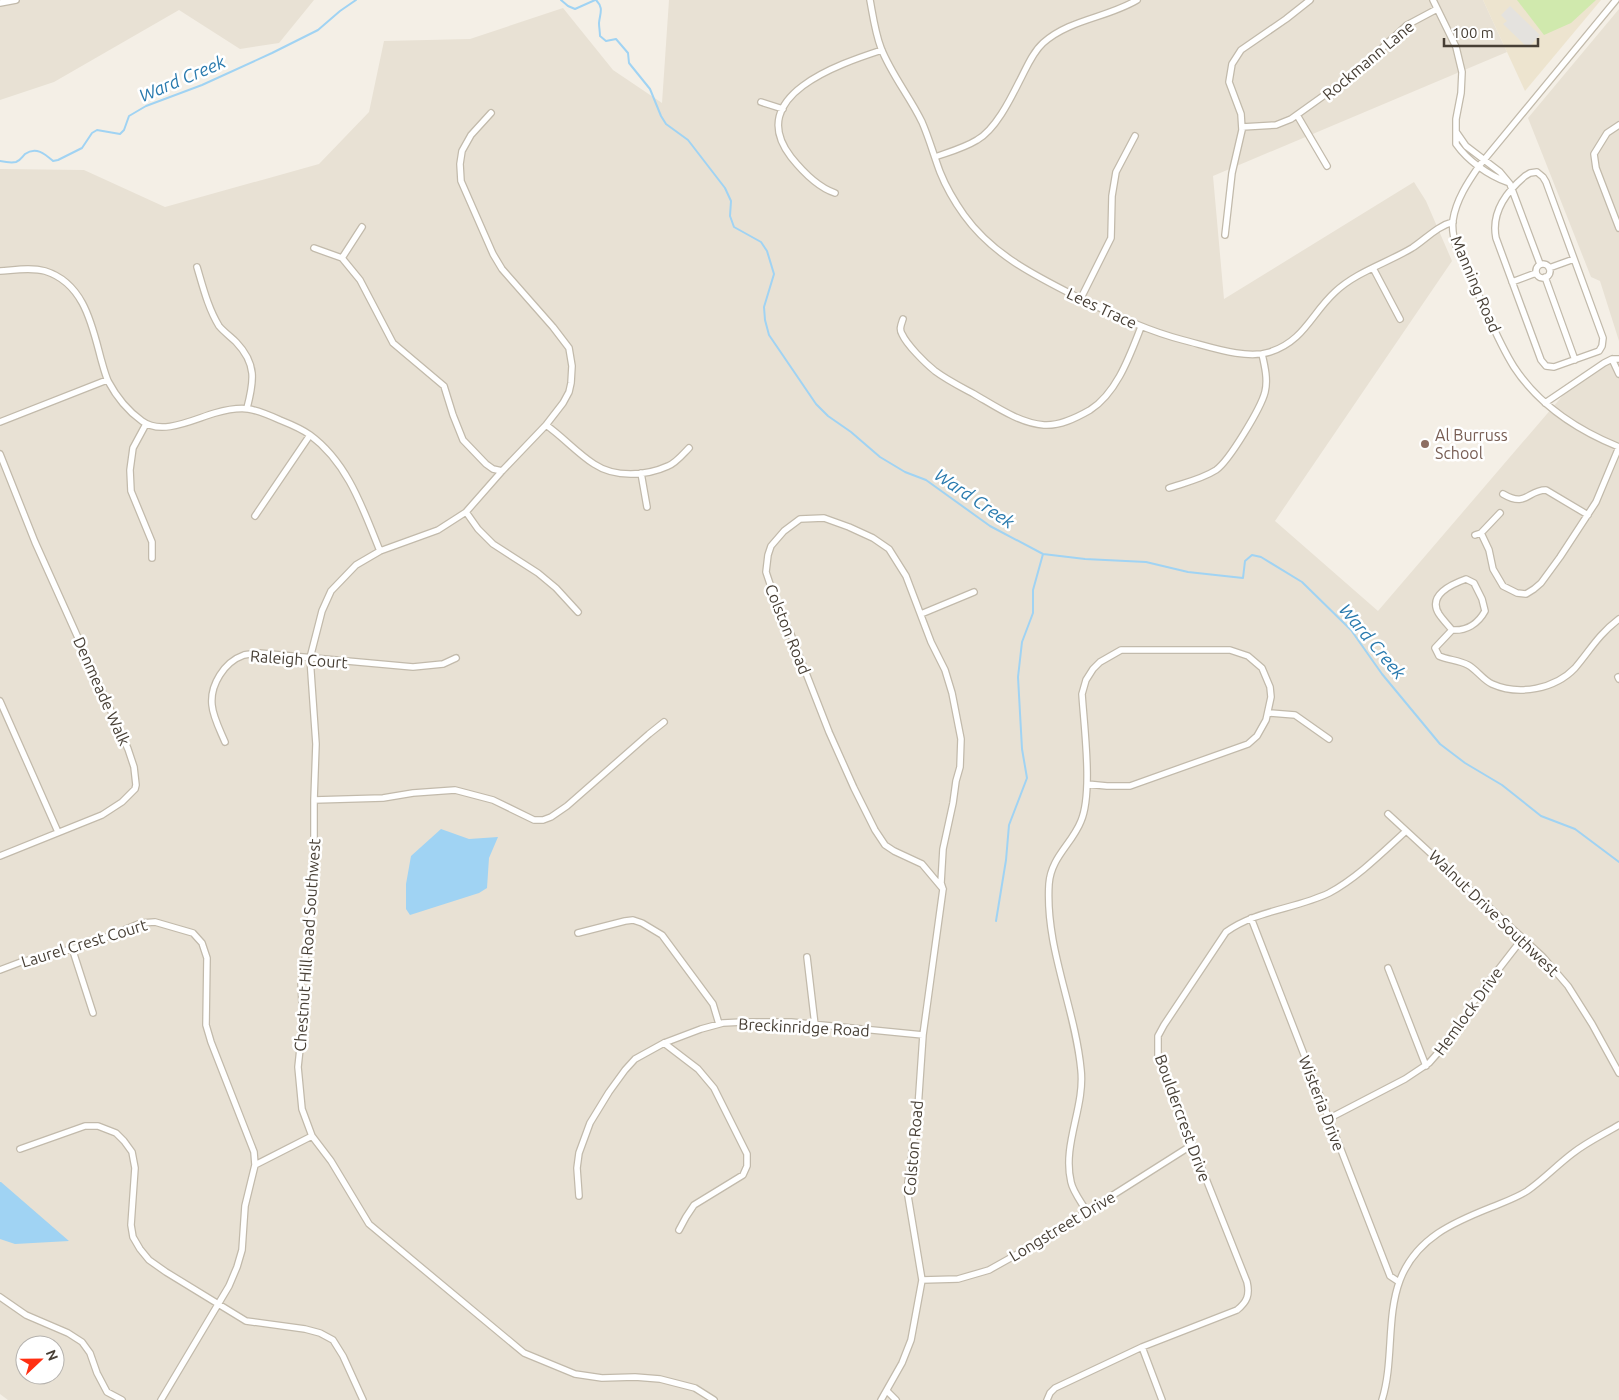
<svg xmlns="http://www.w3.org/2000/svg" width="1619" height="1400" viewBox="0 0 1619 1400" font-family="Ubuntu,sans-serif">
<rect width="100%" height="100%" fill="#f4efe6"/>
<path fill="#e8e1d4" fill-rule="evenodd" d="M 0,0 L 314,0 L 279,43 L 240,49 L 179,10 L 54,82 L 0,100 Z
M 669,0 L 1483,0 L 1507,52 L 1213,176 L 1224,299 L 1414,182 L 1426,201 L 1452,261 L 1275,521 L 1378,611 L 1582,373 L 1613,361 L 1619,361 L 1619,1400 L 8,1400 L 0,1394 L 0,169 L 84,170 L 165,207 L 319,164 L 369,112 L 384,41 L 470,39 L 563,8 L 613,70 L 662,103 ZM 25,1345 L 55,1345 L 55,1375 L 25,1375 Z
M 1619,9 L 1619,341 L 1600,281 L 1591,277 L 1528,118 Z"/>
<path fill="#ede4cf" d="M 1483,0 L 1601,0 L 1525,91 Z"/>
<path fill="#d0e9ad" d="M 1517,0 L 1596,0 L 1571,23 L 1544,35 Z"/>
<path fill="#e4e2de" d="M 1510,6 L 1540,35 L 1528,48 L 1503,24 L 1507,21 L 1501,15 Z"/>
<path fill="#a0d3f3" d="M 441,829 L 469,839 L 498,837 L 489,858 L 487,888 L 479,893 L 410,915 L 406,909 L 406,884 L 411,856 Z
M 0,1182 L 1,1182 L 69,1241 L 15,1244 L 0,1239 Z"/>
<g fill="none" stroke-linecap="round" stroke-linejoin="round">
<path stroke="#a0d3f3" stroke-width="2" d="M 561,0 L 568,6 L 575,9 L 595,0
M 596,0 C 604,8 600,13 599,23 C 599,27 600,32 600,36 L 606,41 L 616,39 L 628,53 L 629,63 L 650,89 L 661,116 L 666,124 L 688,140 L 725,188 L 731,201 L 730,216 L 734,227 L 761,242 L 767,251 L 774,274 L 764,307 L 765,320 L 769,335 L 816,404 L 828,416 L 851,432 L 880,457 L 905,472 L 926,480 L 990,526 L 1043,554 L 1085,559 L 1146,562 L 1188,572 L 1243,578 L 1245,561 L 1252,555 L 1261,557 L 1302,582 L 1351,630 L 1382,674 L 1440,744 L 1465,763 L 1502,785 L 1541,816 L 1575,829 L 1619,862
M 0,161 C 5,162 11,163 16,162 C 21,160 22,157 25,154 C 36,146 45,154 53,161 L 58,160 L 82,148 L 92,133 L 97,130 L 120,134 L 124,130 L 129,116 L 146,106 L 202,85 L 272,53 L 318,30 L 340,11 L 356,0
M 996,921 L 1006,860 L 1009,825 L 1027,778 L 1022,749 L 1018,677 L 1022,642 L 1033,613 L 1033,590 L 1043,554"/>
<g stroke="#c2baab" stroke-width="8">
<path id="street" d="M 870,0 C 873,16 875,32 881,48 C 891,74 910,97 922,122 C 929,138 934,156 940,172 C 946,187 954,201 964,215 C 994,257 1040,278 1085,301 C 1117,316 1148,331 1183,340 C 1208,346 1245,360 1270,352 C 1304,341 1311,314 1335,292 C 1356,272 1387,263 1412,248 C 1426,239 1437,226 1453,222
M 1433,0 L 1456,47 L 1462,72 L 1461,93 L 1456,119 L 1456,144 C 1468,161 1488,175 1507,182
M 1616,0 L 1479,166 C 1468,182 1456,200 1453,220 C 1450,242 1465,266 1474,285 C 1487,312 1498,342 1514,367 C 1539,405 1577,430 1619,447
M 0,3 L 16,0
M 761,102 L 783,109
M 491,113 L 471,135 L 462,151 L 460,164 L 461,181 L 493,254 L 502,269 L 553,327 L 569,348 L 572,366 L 571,383 L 569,392 L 563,403 L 546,425 L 502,471 L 466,512 L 438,530 L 380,551 L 356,565 L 331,591 L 322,611 L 310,658 L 316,744 L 314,800 L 314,862 L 310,929 L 301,983 L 303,1021 L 298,1067 L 302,1109 L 312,1136 L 331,1161 L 369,1224 L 524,1353 L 575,1374 L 602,1378 L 635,1377 L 660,1379 L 695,1388 L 714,1400
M 1297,115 L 1327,166
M 1619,125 L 1607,133 L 1594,154 L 1596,168 L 1619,228
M 1242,127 L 1276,125 L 1291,119 L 1354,74 L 1407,25 L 1437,9
M 1457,133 L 1466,146 L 1500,172 L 1510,184 L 1540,264
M 935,157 C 949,152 964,148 977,140 C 995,130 1010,100 1019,82 C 1026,69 1032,53 1043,43 C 1070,19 1107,18 1137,0
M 1537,172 L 1543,177 L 1546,182 L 1603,338 L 1602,346 L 1599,351 L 1554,367 L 1546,366 L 1541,360 L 1496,238 C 1491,213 1506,192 1525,176 L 1530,173 Z
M 835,193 C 817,187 803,172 791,157 C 744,96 839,64 882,50
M 1225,235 L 1232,173 L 1242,130 L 1241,114 L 1229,82 L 1232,64 L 1241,50 L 1286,19 L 1310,0
M 314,248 L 342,258 L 360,280 L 393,343 L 444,386 L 453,415 L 463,440 L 486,464 L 493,469 L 502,471
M 342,258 L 362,227
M1536 271a7 7 0 1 1 14 0a7 7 0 1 1-14 0Z
M 197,267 C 203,287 208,308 219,326 C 224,332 231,337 236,342 C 257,364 254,381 247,408
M 1373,268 L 1400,319
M 1549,268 L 1574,259
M 0,271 C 15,270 31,267 45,271 C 84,283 92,325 101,359 C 103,366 105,374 108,381 C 116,396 128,411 142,421 C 162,436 194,419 215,413 C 244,405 253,408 280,420 C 290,424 302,429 310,435 C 348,463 363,509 380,551
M 1545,277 L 1575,360
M 1512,282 L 1536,273
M 1081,298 L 1111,238 L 1112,196 L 1116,172 L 1135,136
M 903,319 C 901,325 899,329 902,334 C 907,345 925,363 935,371 C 947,380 961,387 974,394 C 995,406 1019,423 1044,425 C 1060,426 1076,418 1090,410 C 1117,393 1130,355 1141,327
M 1612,359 L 1619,374
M 1545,403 L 1604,363 L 1612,359 L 1619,359
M 0,422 L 107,380
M 146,424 L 133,448 L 130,470 L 131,491 L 152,542 L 152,558
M 546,425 C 563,437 577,453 594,464 C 615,478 646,476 668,466 C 676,463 683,454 689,448
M 0,454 L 35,542 L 128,749 L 134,767 L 136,785 L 135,789 L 122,802 L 102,815 L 0,856
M 641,473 L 647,507
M 1169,488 C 1184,483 1202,479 1216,470 C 1229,461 1261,408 1265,392 C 1268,380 1265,367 1262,354
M 1503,494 C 1527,508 1527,490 1546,490 L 1588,515
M 466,512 L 478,529 L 493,544 L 538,573 L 556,588 L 578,612
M 255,516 L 310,435
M 1481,533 L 1500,513
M 1475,535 L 1481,533 L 1489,550 L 1493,569 L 1503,586 L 1517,593 L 1526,594 L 1534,589 L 1541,583 L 1560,557 L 1596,502 L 1619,447
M 1466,579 L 1474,583 L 1482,599 L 1485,611 C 1478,624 1466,631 1452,630 C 1448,625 1443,620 1439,614 C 1427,595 1452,584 1466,579 Z
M 921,614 L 974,592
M 1452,630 L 1435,648 L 1439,656 C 1448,660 1459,660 1468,665 C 1477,670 1483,680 1492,684 C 1519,696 1555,689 1575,668 C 1591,649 1598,635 1619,619
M 1618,677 L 1619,679
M 0,701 L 58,832
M 1269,713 L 1295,715 L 1329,739
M 225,742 C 220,730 213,717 212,705 C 210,685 224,662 244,655 C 248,654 254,654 259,653 L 413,667 L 443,664 L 456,658
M 314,800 L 383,798 L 413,793 L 455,790 L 493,800 L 534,820 L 543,820 L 551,817 L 567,806 L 649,734 L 664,722
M 1388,814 L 1543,957 L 1568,986 L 1592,1024 L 1619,1073
M 1251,918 L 1390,1276 L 1399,1282
M 578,933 L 625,921 L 633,920 L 642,923 L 662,935 L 713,1004 L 719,1024
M 72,948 L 93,1013
M 807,957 L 815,1025
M 1388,968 L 1426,1066
M 0,970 L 21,962 L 87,945 L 141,923 L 155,922 L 193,933 L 202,943 L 207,958 L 206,1025 L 211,1042 L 254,1152 L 255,1165
M 664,1043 L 698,1069 L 714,1088 L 747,1154 L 747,1166 L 743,1175 L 694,1205 L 686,1217 L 679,1230
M 1328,1119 L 1405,1079 L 1429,1063 L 1458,1030 L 1474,1001 L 1522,939
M 20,1149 L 85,1126 L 98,1126 L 116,1133 L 124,1141 L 132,1152 L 135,1168 L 131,1225 L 133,1237 L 140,1249 L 149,1260 L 166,1272 L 246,1321 L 305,1329 L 320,1333 L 333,1340 L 343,1356 L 363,1400
M 579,1196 L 577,1168 L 579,1153 L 590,1123 L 609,1092 L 625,1070 L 635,1059 L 664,1043 L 701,1029 L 723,1023 L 743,1022 L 791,1022 L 923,1035
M 1087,1212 C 1082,1203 1073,1192 1071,1182 C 1062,1145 1085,1107 1081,1070 C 1075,1007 1045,948 1049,884 C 1051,857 1072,844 1081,821 C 1093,793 1084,726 1082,694 L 1086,680 L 1093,669 L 1100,662 L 1121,650 L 1230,650 L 1248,656 L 1262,668 L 1270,687 L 1271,697 L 1266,720 L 1257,736 L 1248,744 L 1130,786 L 1107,786 L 1087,784
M 922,1280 L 958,1279 L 989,1270 L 1039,1242 L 1192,1145
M 0,1297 L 26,1315 L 68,1333 L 82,1342 L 90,1353 L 97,1373 L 107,1392 L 122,1400
M 1142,1347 L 1162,1400
M 887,1391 L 896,1400
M 161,1400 L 229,1286 L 237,1267 L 242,1250 L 245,1206 L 255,1165 L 312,1136
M 881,1400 L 902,1363 L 911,1340 L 922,1280 L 907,1190 L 918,1108 L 923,1035 L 943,889 L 941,883 L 943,849 L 953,803 L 956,781 L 960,767 L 961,739 L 952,693 L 945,670 L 931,642 L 906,576 L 889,549 L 873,538 L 849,527 L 824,518 L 800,519 L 784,531 L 771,546 L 768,555 L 766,572 L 777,605 L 790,632 L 829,732 L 854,788 L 875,830 L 885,845 L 894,851 L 922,864 L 943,889
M 1047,1400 L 1050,1393 L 1055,1388 L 1142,1347 L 1237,1310 C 1247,1302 1250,1295 1247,1282 L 1158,1058 L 1158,1036 L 1164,1025 L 1226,932 C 1256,910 1296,909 1329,893 C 1357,878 1383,852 1406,831
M 1382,1400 C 1394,1362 1386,1317 1400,1280 C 1416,1238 1454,1222 1492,1207 C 1504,1202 1516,1198 1527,1191 C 1543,1180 1557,1165 1573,1153 C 1587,1142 1604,1134 1619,1125"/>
</g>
<use href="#street" stroke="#fff" stroke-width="5.5"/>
</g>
<circle fill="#8d6e63" stroke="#fff" stroke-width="2" cx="1425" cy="444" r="5"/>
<g text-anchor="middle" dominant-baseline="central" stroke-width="5" stroke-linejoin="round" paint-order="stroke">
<g font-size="16" fill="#473f35" stroke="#fff">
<text transform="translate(1368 60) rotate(-40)">Rockmann Lane</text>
<text transform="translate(1476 284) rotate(67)">Manning Road</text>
<text transform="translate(1102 308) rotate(25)">Lees Trace</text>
<text transform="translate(788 629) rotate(68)">Colston Road</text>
<text transform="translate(299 659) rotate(4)">Raleigh Court</text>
<text transform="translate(102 691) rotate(66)">Denmeade Walk</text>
<text transform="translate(1494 913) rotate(44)">Walnut Drive Southwest</text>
<text transform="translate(84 943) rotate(-17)">Laurel Crest Court</text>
<text transform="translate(307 945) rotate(-86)">Chestnut Hill Road Southwest</text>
<text transform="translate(1468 1011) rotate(-54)">Hemlock Drive</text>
<text transform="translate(804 1027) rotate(3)">Breckinridge Road</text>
<text transform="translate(1322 1103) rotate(69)">Wisteria Drive</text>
<text transform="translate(1183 1118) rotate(70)">Bouldercrest Drive</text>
<text transform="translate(913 1148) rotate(-85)">Colston Road</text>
<text transform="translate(1062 1226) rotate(-31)">Longstreet Drive</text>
</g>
<g font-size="16" fill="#785e54" stroke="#fff" text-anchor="start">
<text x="1435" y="435">Al Burruss<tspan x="1435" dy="18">School</tspan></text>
</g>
<g font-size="18" font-style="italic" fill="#297aae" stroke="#fff">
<text transform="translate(182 78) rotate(-23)">Ward Creek</text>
<text transform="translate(975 498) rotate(34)">Ward Creek</text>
<text transform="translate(1373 641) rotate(50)">Ward Creek</text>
</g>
</g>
<g transform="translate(40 1360) rotate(68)"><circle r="24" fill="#ffffff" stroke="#b5b2ae"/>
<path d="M0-4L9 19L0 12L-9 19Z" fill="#ff2f12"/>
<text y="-8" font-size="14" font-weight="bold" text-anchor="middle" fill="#473f35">N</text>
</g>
<path d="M1444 38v8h94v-8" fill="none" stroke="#473f35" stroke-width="2.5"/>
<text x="1452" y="38" font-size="15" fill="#473f35" stroke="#ffffff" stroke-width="4" paint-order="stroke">100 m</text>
</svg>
